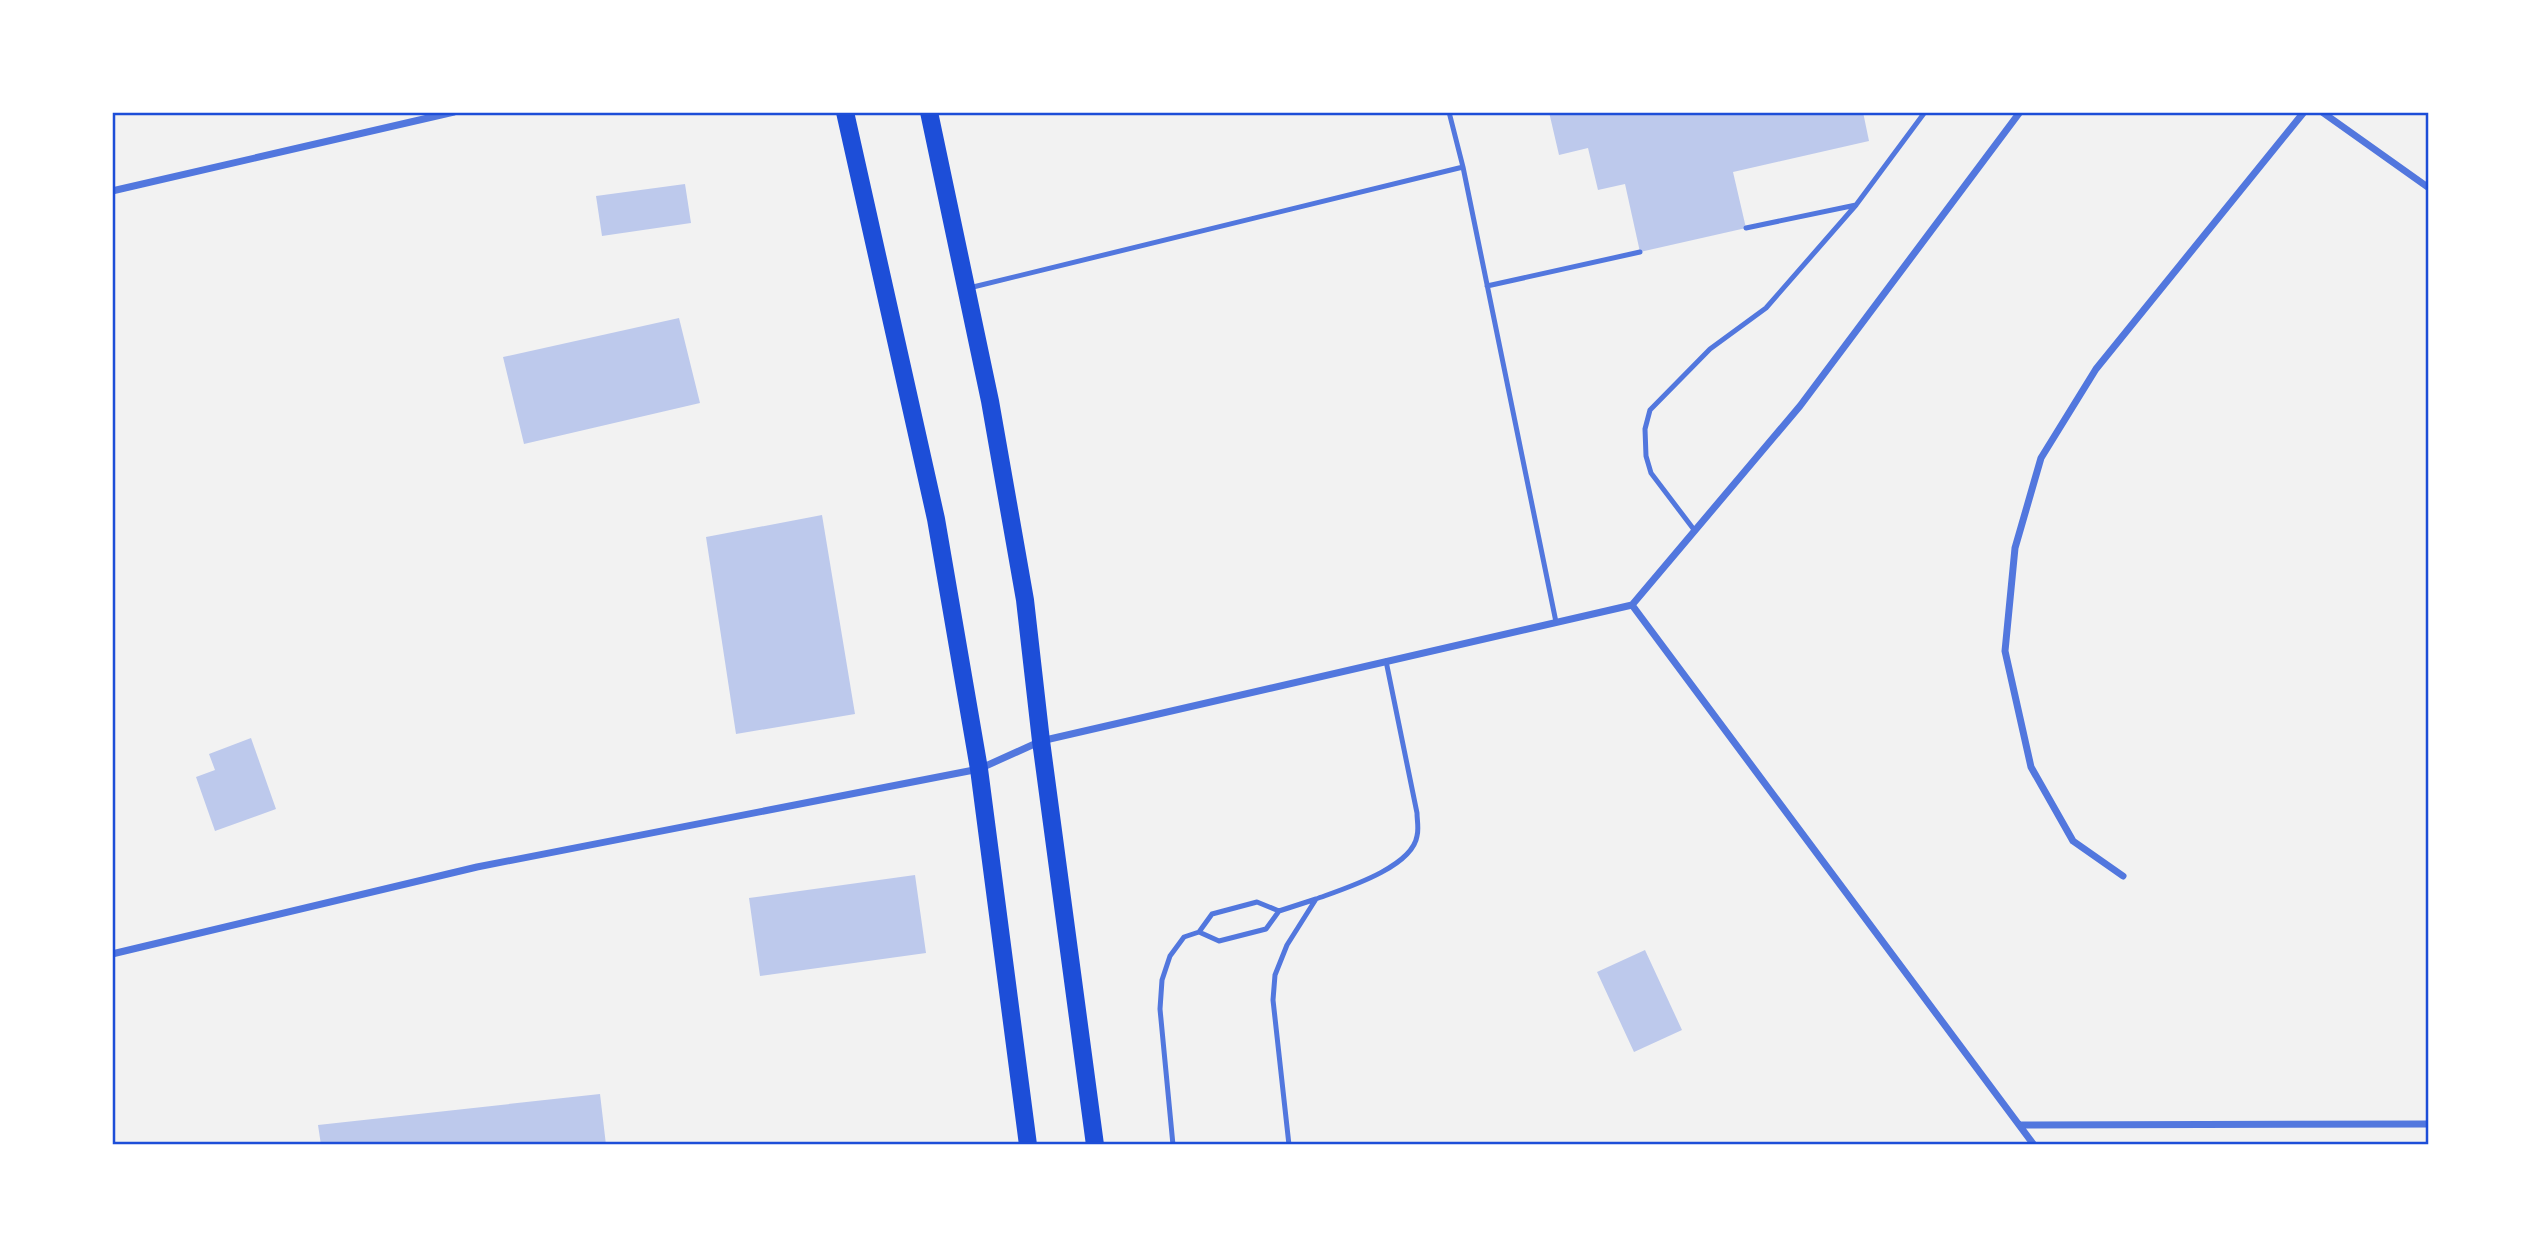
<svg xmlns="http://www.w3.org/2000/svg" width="2541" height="1257" viewBox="0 0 2541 1257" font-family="'Alegreya Sans',sans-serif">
<rect width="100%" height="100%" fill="#f2f2f2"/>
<path fill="#bdc9ec" d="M 1549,112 L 1863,112 L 1869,141 L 1733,172 L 1746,228 L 1640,252 L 1625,184 L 1598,190 L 1588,148 L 1559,155 Z
M 685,184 L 691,223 L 602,236 L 596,196 Z
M 679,318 L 700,403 L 524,444 L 503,357 Z
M 822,515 L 855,714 L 736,734 L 706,537 Z
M 251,738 L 276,809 L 215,831 L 196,777 L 215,770 L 209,754 Z
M 915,875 L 926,953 L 760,976 L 749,898 Z
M 1645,950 L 1682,1030 L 1634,1052 L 1597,972 Z
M 600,1094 L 606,1145 L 321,1145 L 318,1125 Z"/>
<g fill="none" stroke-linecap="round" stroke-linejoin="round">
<path stroke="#5277de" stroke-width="5" d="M 1463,167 L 1556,622
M 1746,228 L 1856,205
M 1487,286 L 1640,252
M 969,288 L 1463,167 L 1449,112
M 1695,531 L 1651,473 L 1646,456 L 1645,429 L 1650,410 L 1710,349 L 1766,308 L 1856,205 L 1925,112
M 1316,899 C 1343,889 1412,868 1417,836 C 1419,829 1417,820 1417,813 L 1386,661
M 1199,932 L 1219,941 L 1266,929 L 1279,911
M 1173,1145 L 1160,1009 L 1162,980 L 1170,956 L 1184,937 L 1199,932 L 1212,914 L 1257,902 L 1279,911 L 1316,899 L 1287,945 L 1275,975 L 1273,1000 L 1289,1145"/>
<path stroke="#5277de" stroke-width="7" d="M 2322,112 L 2429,188
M 112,191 L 454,112
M 1632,605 L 2034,1145
M 1632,605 L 1800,406 L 2020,112
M 2123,876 L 2073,841 L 2031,767 L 2005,651 L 2015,548 L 2041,458 L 2096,369 L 2304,112
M 112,954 L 477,867 L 979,769 L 1041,741 L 1632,605
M 2021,1125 L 2429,1124"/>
<path stroke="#1d4ed8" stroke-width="18" d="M 845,112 L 936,519 L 979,769 L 1028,1145
M 929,112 L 990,401 L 1025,600 L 1041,741 L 1095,1145"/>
</g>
<rect width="2541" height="1257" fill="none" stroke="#ffffff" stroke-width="228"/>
<rect x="114" y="114" width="2313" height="1029" fill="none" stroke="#1d4ed8" stroke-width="2.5"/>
</svg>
